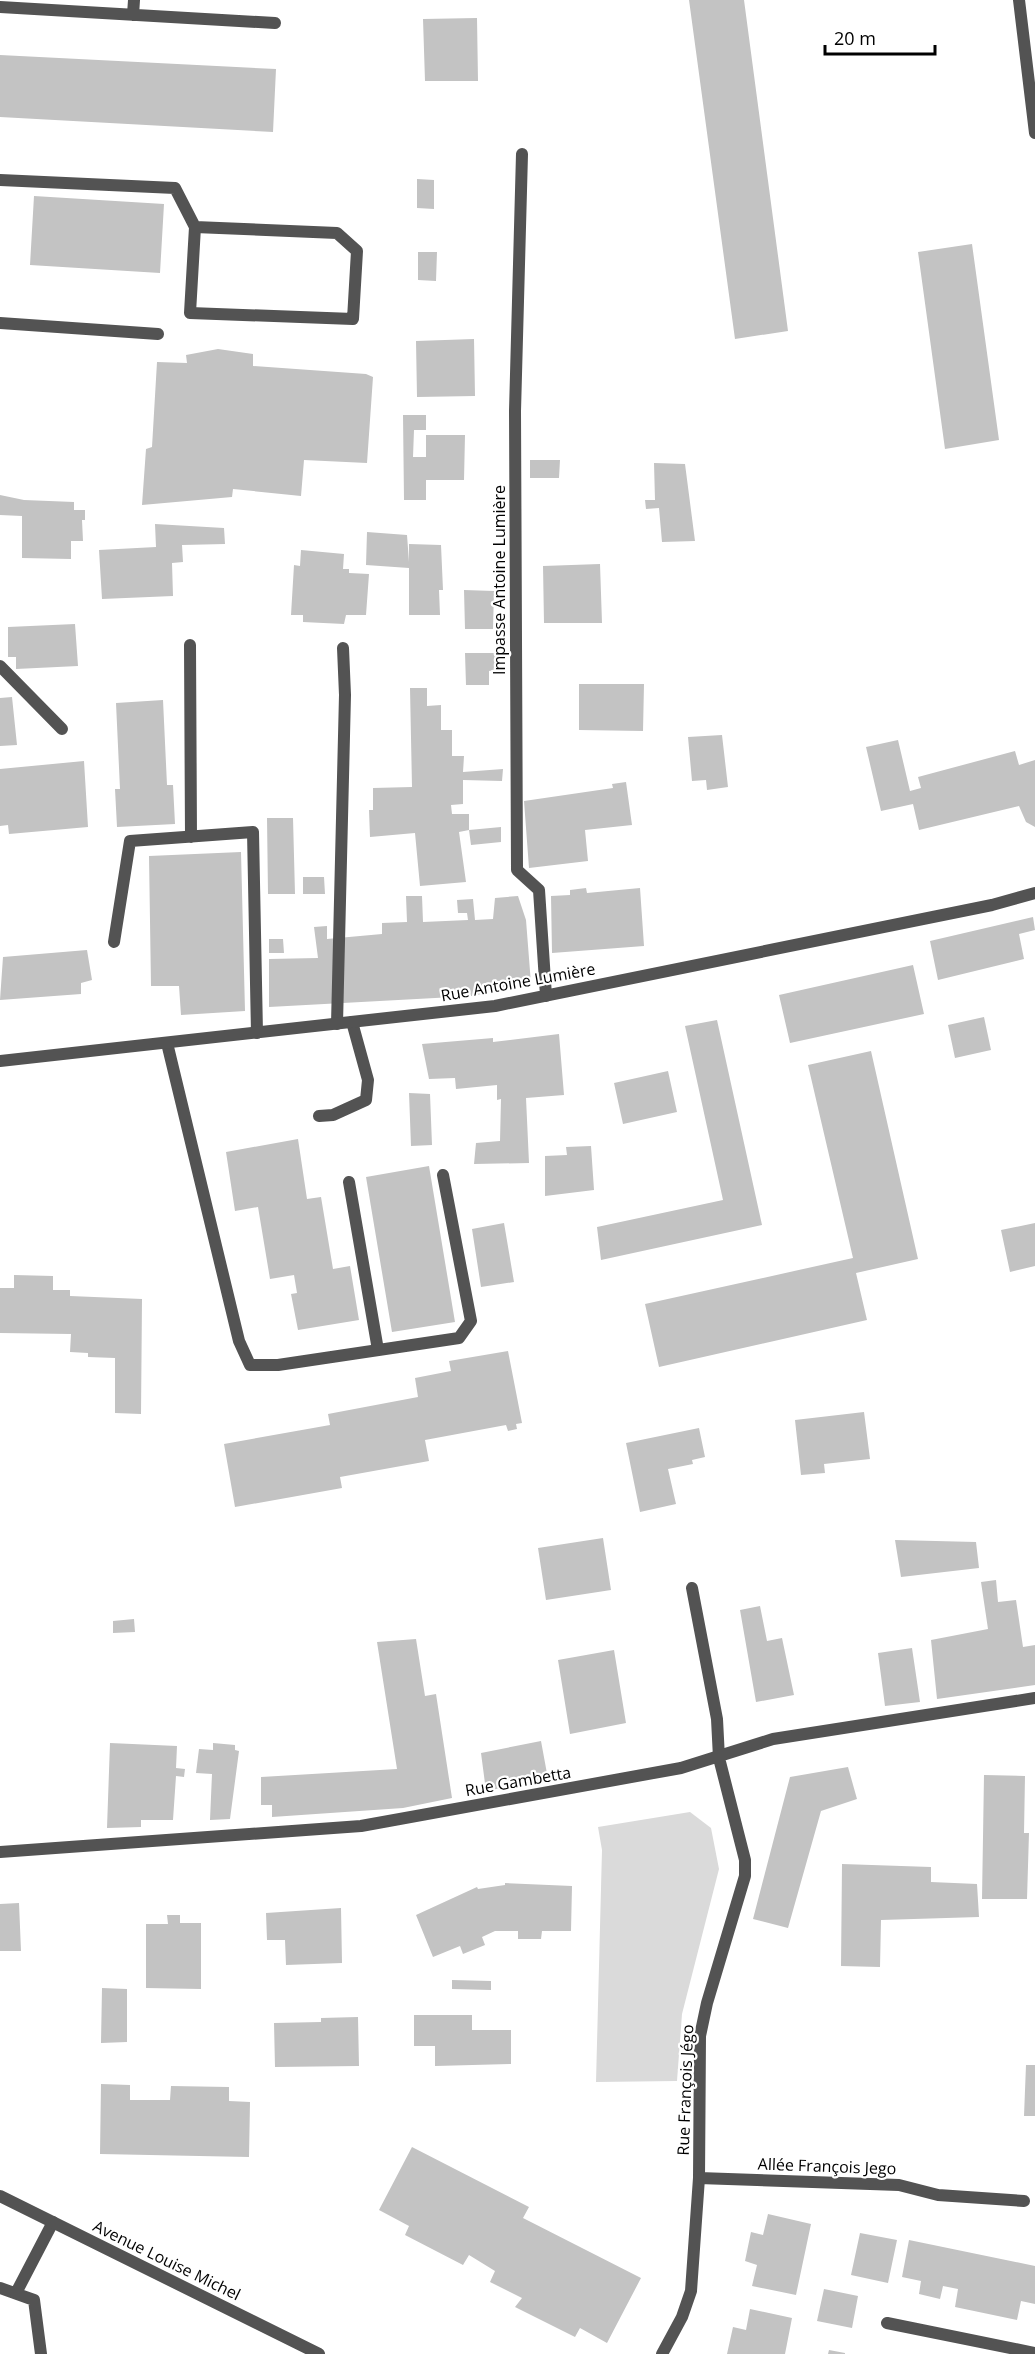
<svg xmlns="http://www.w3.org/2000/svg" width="1035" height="2354" viewBox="0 0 1035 2354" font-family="'Open Sans',sans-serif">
<rect width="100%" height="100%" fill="#fff"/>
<path fill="#dadada" d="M 690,1812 L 711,1828 L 719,1869 L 682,2014 L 677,2081 L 596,2082 L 602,1850 L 598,1827 Z"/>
<path fill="#c3c3c3" d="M 689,0 L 744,0 L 788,331 L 735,339 Z
M 477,18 L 478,81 L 425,81 L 423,19 Z
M 0,55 L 276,69 L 273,132 L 0,117 Z
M 417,179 L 434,180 L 434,209 L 417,208 Z
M 34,196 L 164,204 L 160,273 L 30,265 Z
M 972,244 L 999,440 L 945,449 L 918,252 Z
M 418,252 L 437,252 L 436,281 L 418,280 Z
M 474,339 L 475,396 L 417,397 L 416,341 Z
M 218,349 L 253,354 L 253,366 L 366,374 L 373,377 L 367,463 L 304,460 L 301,496 L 233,489 L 232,497 L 142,505 L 146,449 L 152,447 L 157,362 L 187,363 L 186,355 Z
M 403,415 L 426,415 L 426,430 L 414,430 L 413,457 L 426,457 L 426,435 L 465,435 L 464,480 L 426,480 L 426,500 L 404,500 Z
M 530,460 L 560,460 L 559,478 L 530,478 Z
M 654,463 L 685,464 L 695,541 L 662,542 L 659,508 L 646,509 L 645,500 L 655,500 Z
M 0,495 L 24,500 L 74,502 L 74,510 L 85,510 L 85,520 L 82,520 L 83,541 L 71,541 L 71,559 L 22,558 L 22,516 L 0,515 Z
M 155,524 L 224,528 L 225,544 L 182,545 L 183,562 L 172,563 L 173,596 L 102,599 L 99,550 L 156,547 Z
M 367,532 L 407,535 L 409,562 L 409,544 L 441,545 L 443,590 L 439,590 L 440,615 L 409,615 L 409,568 L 366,565 Z
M 301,550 L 344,554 L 343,569 L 349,569 L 349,573 L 369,574 L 366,615 L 346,615 L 344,624 L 303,622 L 303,615 L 291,615 L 294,565 L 300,566 Z
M 600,564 L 602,623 L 544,623 L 543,566 Z
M 464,590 L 494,591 L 493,629 L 465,629 Z
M 75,624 L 78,666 L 16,669 L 16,657 L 8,657 L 8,627 Z
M 465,653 L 496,653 L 495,670 L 489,671 L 489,685 L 466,685 Z
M 579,684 L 644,684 L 643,731 L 579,730 Z
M 410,688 L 427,688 L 427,706 L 441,705 L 441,730 L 452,730 L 452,756 L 464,756 L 463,772 L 503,769 L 502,781 L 463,780 L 463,804 L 451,805 L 452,814 L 469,814 L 469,830 L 459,832 L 466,882 L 420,886 L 415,833 L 370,837 L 369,810 L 373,810 L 373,788 L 412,787 Z
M 12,697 L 17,745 L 0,746 L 0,698 Z
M 163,700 L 167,785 L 173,785 L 175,824 L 117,827 L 115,789 L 120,789 L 116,703 Z
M 722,735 L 728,787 L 707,790 L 706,780 L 692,781 L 688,737 Z
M 898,740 L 910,791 L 921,788 L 918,777 L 1015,751 L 1019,765 L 1035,760 L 1035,827 L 1026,822 L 1019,806 L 919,830 L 913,804 L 881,811 L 866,747 Z
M 84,761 L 88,827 L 9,834 L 8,825 L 0,826 L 0,769 Z
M 626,782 L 632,825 L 585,830 L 588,861 L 529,868 L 524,801 L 613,788 L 612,784 Z
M 267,818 L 293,818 L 295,894 L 268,894 Z
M 501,827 L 501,842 L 471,845 L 469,830 Z
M 241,852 L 245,1011 L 181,1015 L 179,986 L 151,986 L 149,856 Z
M 303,877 L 324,877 L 325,894 L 303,894 Z
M 586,888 L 587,893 L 640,888 L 644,946 L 552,953 L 551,896 L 570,895 L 570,890 Z
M 406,896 L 422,896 L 423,922 L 468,920 L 467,913 L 458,913 L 457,900 L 473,899 L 475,920 L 493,919 L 495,898 L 518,896 L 526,920 L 531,984 L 472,996 L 269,1007 L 269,959 L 318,958 L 314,927 L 327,926 L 327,939 L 382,934 L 382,923 L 407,922 Z
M 1033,917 L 1035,930 L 1019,934 L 1024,959 L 938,980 L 930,941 Z
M 269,939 L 283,939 L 284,953 L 269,953 Z
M 87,950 L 92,980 L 81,983 L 81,994 L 0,1000 L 3,957 Z
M 913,965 L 924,1014 L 790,1043 L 779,995 Z
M 984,1017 L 991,1050 L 955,1058 L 948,1025 Z
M 717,1020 L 762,1225 L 601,1260 L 597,1227 L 723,1200 L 685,1026 Z
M 559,1034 L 564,1095 L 526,1098 L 529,1163 L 474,1164 L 476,1143 L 500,1141 L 501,1099 L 497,1100 L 497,1085 L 456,1089 L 455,1078 L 429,1079 L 422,1044 L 493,1038 L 493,1042 Z
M 871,1051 L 918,1259 L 856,1273 L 867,1320 L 659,1367 L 645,1304 L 853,1258 L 808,1065 Z
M 668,1071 L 677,1112 L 623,1124 L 614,1083 Z
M 409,1093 L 430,1094 L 432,1145 L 411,1146 Z
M 298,1139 L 307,1199 L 321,1197 L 333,1269 L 350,1266 L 359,1320 L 298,1330 L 291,1294 L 297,1293 L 294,1275 L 270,1279 L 258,1207 L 235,1211 L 226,1152 Z
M 591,1146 L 594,1190 L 545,1196 L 545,1156 L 567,1155 L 566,1147 Z
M 429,1166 L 455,1322 L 392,1332 L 366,1177 Z
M 504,1223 L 514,1282 L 481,1287 L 472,1229 Z
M 1035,1223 L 1035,1266 L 1010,1272 L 1001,1230 Z
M 14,1275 L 53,1276 L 53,1290 L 70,1290 L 70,1296 L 142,1299 L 141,1414 L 115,1413 L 115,1358 L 88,1357 L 88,1353 L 70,1352 L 71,1334 L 0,1333 L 0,1288 L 14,1288 Z
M 508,1351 L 522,1423 L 516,1424 L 517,1429 L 508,1431 L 506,1425 L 425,1440 L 429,1461 L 340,1477 L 342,1488 L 235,1507 L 224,1444 L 330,1425 L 328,1414 L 418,1397 L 415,1378 L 451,1371 L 449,1361 Z
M 864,1412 L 870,1459 L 824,1464 L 825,1473 L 801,1475 L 795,1420 Z
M 699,1428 L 705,1457 L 692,1460 L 693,1464 L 668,1469 L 676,1504 L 640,1512 L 626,1443 Z
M 603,1538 L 611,1590 L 546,1600 L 538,1548 Z
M 895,1540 L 976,1542 L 979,1568 L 901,1577 Z
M 996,1580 L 998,1602 L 1016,1600 L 1023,1647 L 1035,1645 L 1035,1685 L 937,1699 L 931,1640 L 988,1629 L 981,1582 Z
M 760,1606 L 767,1641 L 782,1638 L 794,1695 L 756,1702 L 740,1610 Z
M 134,1619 L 135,1632 L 113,1633 L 113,1621 Z
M 416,1639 L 425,1696 L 436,1694 L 452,1798 L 403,1808 L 272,1817 L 272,1805 L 261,1805 L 261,1777 L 397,1769 L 377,1642 Z
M 912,1648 L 920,1702 L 885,1706 L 878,1653 Z
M 614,1650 L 626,1723 L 570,1734 L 558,1660 Z
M 541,1741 L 548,1779 L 486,1791 L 481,1753 Z
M 110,1743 L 177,1746 L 176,1768 L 185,1769 L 184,1777 L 176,1776 L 173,1820 L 141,1820 L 141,1827 L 107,1828 Z
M 213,1743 L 235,1745 L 235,1750 L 239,1751 L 230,1819 L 210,1820 L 212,1774 L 196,1773 L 199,1749 L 213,1750 Z
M 848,1767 L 857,1799 L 821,1811 L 788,1928 L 753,1919 L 790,1777 Z
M 984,1775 L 1025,1776 L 1024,1833 L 1029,1833 L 1027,1899 L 982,1899 Z
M 842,1864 L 931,1867 L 931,1882 L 977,1884 L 979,1917 L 881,1920 L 880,1967 L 841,1966 Z
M 505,1883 L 572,1886 L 571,1931 L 542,1931 L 541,1939 L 518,1939 L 518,1931 L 495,1931 L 482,1937 L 485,1945 L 463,1954 L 460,1946 L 433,1957 L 416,1915 L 477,1887 L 478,1889 L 505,1885 Z
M 19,1903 L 21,1951 L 0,1951 L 0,1904 Z
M 341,1908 L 342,1963 L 286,1965 L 285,1940 L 267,1940 L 266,1913 Z
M 167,1915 L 180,1915 L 180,1923 L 201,1923 L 201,1989 L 146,1988 L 146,1924 L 168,1924 Z
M 452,1980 L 491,1981 L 491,1990 L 452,1989 Z
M 102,1988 L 127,1989 L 127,2042 L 101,2043 Z
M 414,2015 L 472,2015 L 472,2030 L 511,2030 L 511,2064 L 435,2066 L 435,2046 L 414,2046 Z
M 358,2017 L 359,2066 L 275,2067 L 274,2023 L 321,2022 L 321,2018 Z
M 1026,2065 L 1035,2065 L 1035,2116 L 1024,2116 Z
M 101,2084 L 130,2085 L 130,2100 L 170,2100 L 171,2086 L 229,2087 L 229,2101 L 250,2102 L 249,2157 L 100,2154 Z
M 412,2147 L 529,2207 L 523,2218 L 641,2278 L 607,2343 L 580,2328 L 575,2337 L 515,2307 L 522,2298 L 490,2282 L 495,2271 L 469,2255 L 463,2265 L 405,2235 L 409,2226 L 379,2210 Z
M 768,2214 L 811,2224 L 796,2295 L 752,2286 L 757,2265 L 745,2261 L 751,2232 L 763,2235 Z
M 860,2233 L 897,2240 L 888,2283 L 851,2275 Z
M 909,2240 L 1035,2266 L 1035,2304 L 1021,2301 L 1017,2320 L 955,2307 L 958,2289 L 943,2286 L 940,2299 L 919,2294 L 921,2281 L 902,2277 Z
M 824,2289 L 858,2296 L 852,2328 L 817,2321 Z
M 750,2309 L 792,2318 L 785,2354 L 727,2354 L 733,2327 L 746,2330 Z
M 829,2350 L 845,2353 L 845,2354 L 828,2354 Z"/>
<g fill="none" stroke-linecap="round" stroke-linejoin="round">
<path stroke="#535353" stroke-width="12" d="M 0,7 L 275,23
M 133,15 L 134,0
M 0,180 L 175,188 L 195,227 L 190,313 L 353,319 L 357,251 L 337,233 L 195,227
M 0,323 L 158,334
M 190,645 L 191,837
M 0,666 L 62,729
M 114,942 L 130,841 L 253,832 L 257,1033
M 337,1024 L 345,695 L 343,648
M 167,1043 L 239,1341 L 250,1365 L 278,1365 L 459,1338 L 471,1321 L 443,1175
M 319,1116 L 333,1115 L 366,1100 L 368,1080 L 352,1022
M 349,1182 L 378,1350
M 692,1588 L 717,1719 L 719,1758
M 0,2288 L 34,2300 L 41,2354
M 16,2293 L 53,2222"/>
<path stroke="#535353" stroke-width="12" d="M 1019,0 L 1035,133
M 522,154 L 515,411 L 517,870 L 539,890 L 546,996
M 0,1061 L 495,1006 L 992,905 L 1035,893
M 0,1852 L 361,1826 L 681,1768 L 773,1739 L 1035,1698
M 699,2178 L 899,2185 L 938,2195 L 1024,2201
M 887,2323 L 1035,2353
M 662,2354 L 682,2317 L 691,2291 L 699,2178 L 700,2036 L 707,2003 L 745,1876 L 745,1860 L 719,1758"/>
<path stroke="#535353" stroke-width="12" d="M 0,2196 L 319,2354"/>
</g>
<g text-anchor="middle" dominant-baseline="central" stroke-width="4.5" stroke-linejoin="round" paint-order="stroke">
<g font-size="16" fill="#000" stroke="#fff">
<text transform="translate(499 580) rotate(-90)">Impasse Antoine Lumière</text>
<text transform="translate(518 982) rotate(-10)">Rue Antoine Lumière</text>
<text transform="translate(518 1781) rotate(-10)">Rue Gambetta</text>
<text transform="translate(685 2090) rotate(-88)">Rue François Jégo</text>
<text transform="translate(827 2166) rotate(2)">Allée François Jego</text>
<text transform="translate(167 2260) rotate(26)">Avenue Louise Michel</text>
</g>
</g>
<path d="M825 45v9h110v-9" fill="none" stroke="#000000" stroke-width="3"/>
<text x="834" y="45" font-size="18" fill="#000000" stroke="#ffffff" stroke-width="4.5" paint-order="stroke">20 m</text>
</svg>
